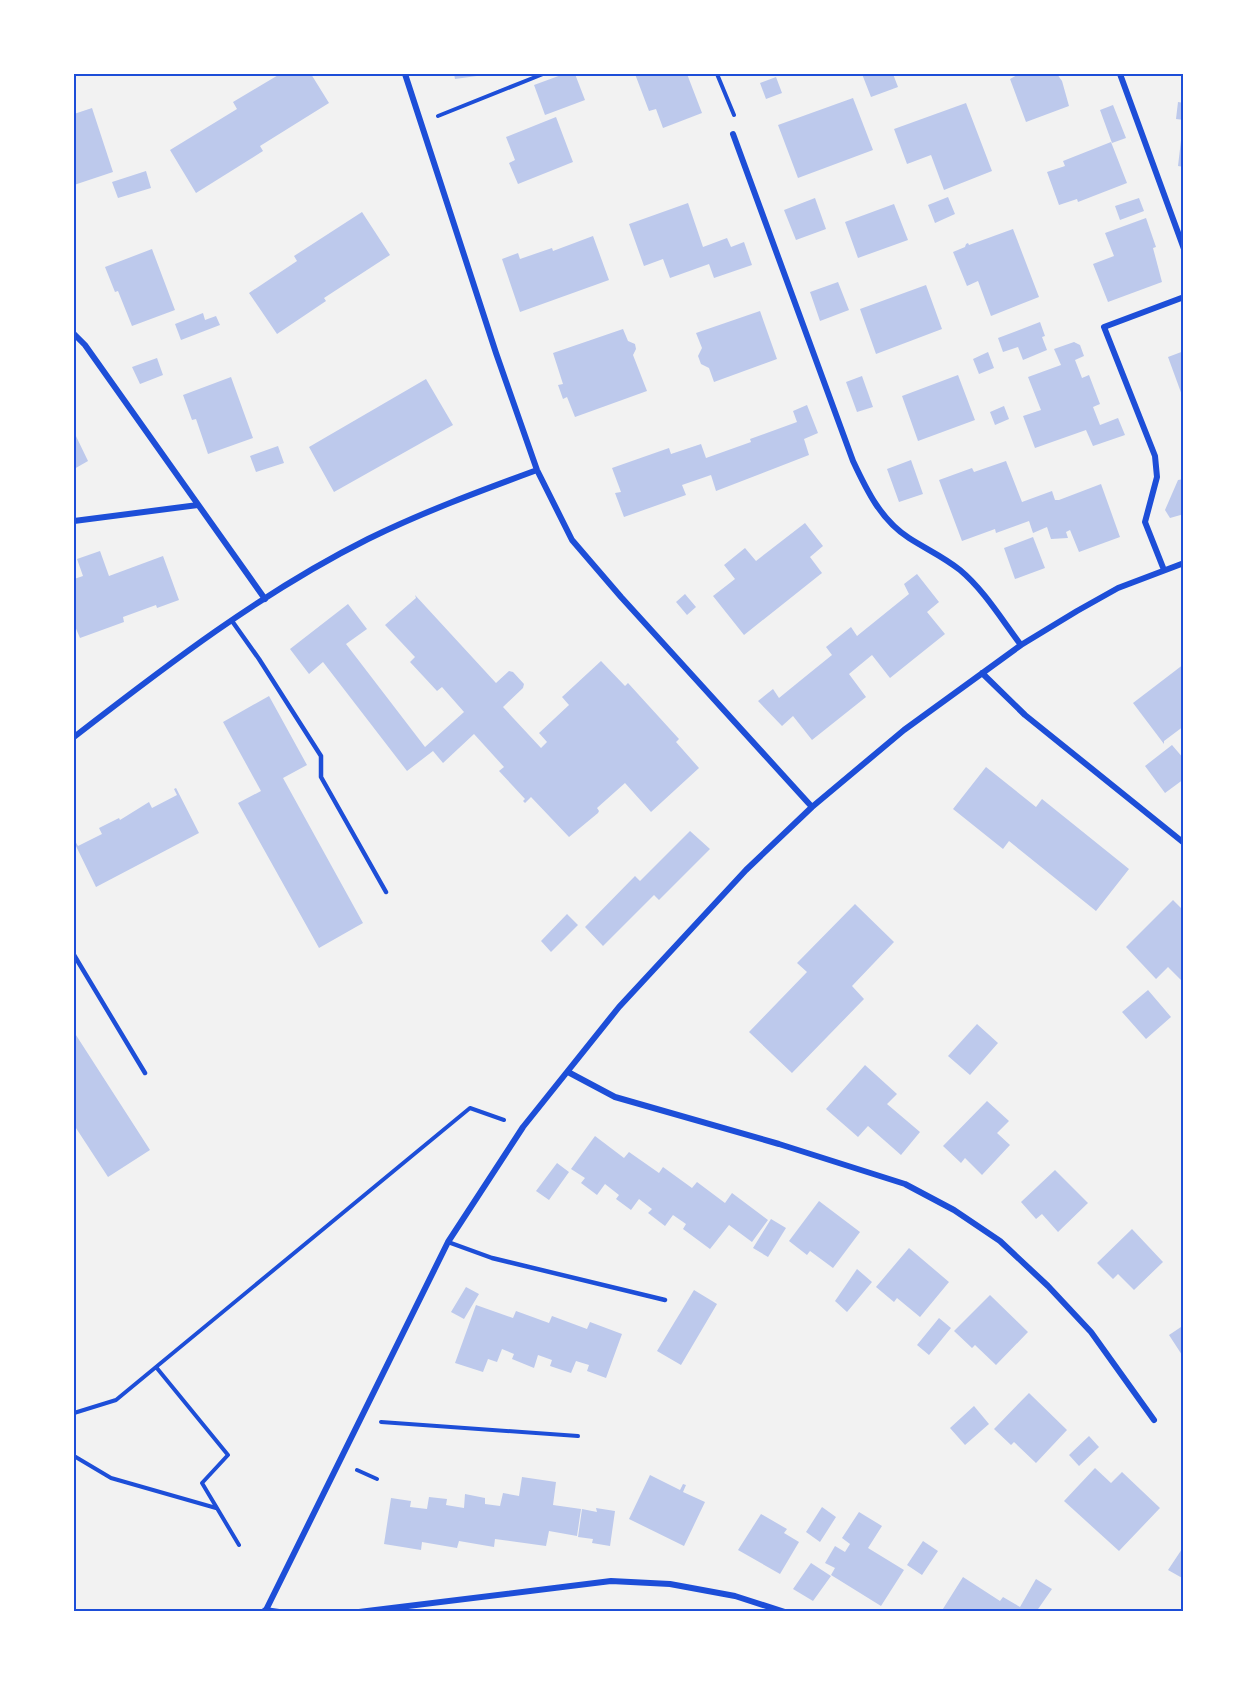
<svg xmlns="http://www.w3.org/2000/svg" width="1257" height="1685" viewBox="0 0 1257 1685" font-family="Cabin,sans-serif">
<rect width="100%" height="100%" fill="#f2f2f2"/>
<path fill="#bdc9ec" d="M 280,74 L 311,74 L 329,103 L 260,146 L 263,151 L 196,193 L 170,150 L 237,109 L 233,102 Z
M 454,74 L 484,74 L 484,75 L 455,79 Z
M 564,74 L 575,74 L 585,100 L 545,115 L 534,85 Z
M 635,74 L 687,74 L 702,113 L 663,128 L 656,109 L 649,111 Z
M 862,74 L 893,74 L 898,87 L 871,97 Z
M 1019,74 L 1057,74 L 1062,81 L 1069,106 L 1026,122 L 1010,79 Z
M 776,77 L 782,93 L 766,99 L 760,83 Z
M 853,98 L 873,150 L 798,178 L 778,125 Z
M 1178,102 L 1184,103 L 1184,120 L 1176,119 Z
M 966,103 L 992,171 L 944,190 L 931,155 L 907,164 L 894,129 Z
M 1113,105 L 1126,138 L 1112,143 L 1100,110 Z
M 92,108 L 113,172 L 74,185 L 74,114 Z
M 556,117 L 573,162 L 518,184 L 509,163 L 515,160 L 506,137 Z
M 1182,132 L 1184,132 L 1184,167 L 1178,166 Z
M 1111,142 L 1127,183 L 1078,202 L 1077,199 L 1059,205 L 1047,172 L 1065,166 L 1063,161 Z
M 146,171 L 151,188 L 118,198 L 112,182 Z
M 948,197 L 955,214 L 935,223 L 928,205 Z
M 815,198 L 826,229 L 796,240 L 784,210 Z
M 1139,198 L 1144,211 L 1120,220 L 1115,206 Z
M 688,203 L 703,247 L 727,238 L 731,247 L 744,242 L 752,265 L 714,278 L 709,264 L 670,278 L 663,259 L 644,266 L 629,224 Z
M 894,204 L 908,240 L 858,258 L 845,222 Z
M 362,212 L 390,255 L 324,298 L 326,301 L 277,334 L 249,293 L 297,261 L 294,256 Z
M 1146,218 L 1156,247 L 1153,248 L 1162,282 L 1108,302 L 1093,264 L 1114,256 L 1105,233 Z
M 1013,229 L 1039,297 L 991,316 L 978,281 L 967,286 L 953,252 L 965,247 L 966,244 L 968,243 L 969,245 Z
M 593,236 L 609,280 L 520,312 L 502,259 L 518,253 L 520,259 L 552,248 L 553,251 Z
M 152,249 L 175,310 L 132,326 L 118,291 L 115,292 L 105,267 Z
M 838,282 L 849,310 L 820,321 L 810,292 Z
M 926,285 L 942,329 L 876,354 L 860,309 Z
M 760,311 L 777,359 L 714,382 L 709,368 L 701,364 L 698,356 L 702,348 L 696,333 Z
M 203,313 L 205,320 L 216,316 L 220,325 L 181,340 L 175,324 Z
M 1040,322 L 1045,336 L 1042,337 L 1047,350 L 1023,360 L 1018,347 L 1003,352 L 998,338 Z
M 623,329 L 628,341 L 635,344 L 636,349 L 633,355 L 647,391 L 575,417 L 567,397 L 563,399 L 558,385 L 563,384 L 553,353 Z
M 1074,342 L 1080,345 L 1084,356 L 1075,360 L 1082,378 L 1089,375 L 1100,404 L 1093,407 L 1100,425 L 1118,418 L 1125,435 L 1093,446 L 1086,430 L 1035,448 L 1023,416 L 1041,410 L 1028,377 L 1061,365 L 1054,349 Z
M 1184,351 L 1184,398 L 1183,398 L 1168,357 Z
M 988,352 L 994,368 L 979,374 L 973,359 Z
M 157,358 L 163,375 L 140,384 L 132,367 Z
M 958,375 L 975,420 L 918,441 L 902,396 Z
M 862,376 L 873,407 L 857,412 L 846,382 Z
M 231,377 L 253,438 L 208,454 L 196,419 L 192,420 L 183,395 Z
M 426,379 L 453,425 L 334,492 L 309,447 Z
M 807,405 L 818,433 L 804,439 L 809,455 L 716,491 L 711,475 L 682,485 L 686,495 L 624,517 L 615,493 L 621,492 L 612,468 L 669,448 L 671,454 L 701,444 L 706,458 L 751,442 L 750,439 L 797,422 L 793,411 Z
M 1004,406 L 1009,419 L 995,425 L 990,412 Z
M 74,432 L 88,461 L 74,469 Z
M 278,446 L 284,463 L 256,472 L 250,456 Z
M 911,460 L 923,494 L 899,502 L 887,469 Z
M 1006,461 L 1022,502 L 1052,491 L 1055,500 L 1059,500 L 1101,484 L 1120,537 L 1079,552 L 1070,530 L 1066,532 L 1068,538 L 1051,539 L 1047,527 L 1033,533 L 1029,521 L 996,533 L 995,529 L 962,541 L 939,480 L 972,468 L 974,472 Z
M 1184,479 L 1184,514 L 1170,518 L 1165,510 L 1178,480 Z
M 805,523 L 823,546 L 810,557 L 822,573 L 744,635 L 713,596 L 735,579 L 724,565 L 745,548 L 756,561 Z
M 1033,537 L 1045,568 L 1015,579 L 1004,548 Z
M 100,551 L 109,576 L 163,556 L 179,600 L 157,608 L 156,605 L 123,617 L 124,622 L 80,638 L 74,624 L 74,579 L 83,576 L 77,559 Z
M 917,574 L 939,602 L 927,612 L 945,634 L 890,678 L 872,655 L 849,674 L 866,697 L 812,740 L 793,716 L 782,726 L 758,701 L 773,689 L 779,698 L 806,676 L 832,655 L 826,647 L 851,627 L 857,636 L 909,594 L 904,584 Z
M 685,594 L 696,607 L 687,615 L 676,602 Z
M 415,595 L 496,683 L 509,671 L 513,672 L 524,684 L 523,688 L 503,707 L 541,748 L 547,742 L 539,733 L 569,705 L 562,697 L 601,661 L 625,686 L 628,683 L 679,739 L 676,742 L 699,768 L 651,812 L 625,783 L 597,808 L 599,811 L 598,813 L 569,837 L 531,797 L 525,803 L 523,801 L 525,799 L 499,771 L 504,767 L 474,734 L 443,763 L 433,751 L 407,771 L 323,662 L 309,674 L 290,649 L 348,604 L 367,629 L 346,644 L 425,747 L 464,712 L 442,687 L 437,691 L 410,662 L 415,657 L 385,625 L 416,598 Z
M 1184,664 L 1184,726 L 1164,741 L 1164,744 L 1133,703 Z
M 269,696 L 307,765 L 283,778 L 363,923 L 319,948 L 238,803 L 261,791 L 223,722 Z
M 1172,745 L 1184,759 L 1184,779 L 1165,793 L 1145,766 Z
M 986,767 L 1036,807 L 1042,799 L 1129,869 L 1096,911 L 1009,841 L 1003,849 L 953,809 Z
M 176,788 L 199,833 L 96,887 L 74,842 L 75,841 L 78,846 L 102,834 L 99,828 L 119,818 L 120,820 L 149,802 L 152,808 L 177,795 L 174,789 Z
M 690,831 L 710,849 L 659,900 L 654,895 L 603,946 L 585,927 L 635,876 L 640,881 Z
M 1173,900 L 1184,911 L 1184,978 L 1181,980 L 1168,967 L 1156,979 L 1126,947 Z
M 855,904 L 894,942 L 852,986 L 864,999 L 792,1073 L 749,1032 L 807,972 L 797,963 Z
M 567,914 L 578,925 L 551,952 L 541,941 Z
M 1148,990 L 1171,1017 L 1146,1039 L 1122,1012 Z
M 977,1024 L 998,1043 L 970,1075 L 948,1056 Z
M 74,1032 L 150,1150 L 108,1177 L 74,1125 Z
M 865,1065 L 897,1094 L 887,1104 L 920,1132 L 901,1155 L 868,1126 L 858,1137 L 826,1109 Z
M 987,1101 L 1009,1121 L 997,1133 L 1010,1145 L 982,1175 L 965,1158 L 961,1163 L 943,1146 Z
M 595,1136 L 624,1158 L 629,1152 L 659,1173 L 663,1167 L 692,1188 L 697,1182 L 725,1203 L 732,1193 L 768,1220 L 752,1242 L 729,1225 L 710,1249 L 683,1229 L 686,1224 L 673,1215 L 665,1226 L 648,1213 L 652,1209 L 639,1199 L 631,1210 L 616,1199 L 619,1195 L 605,1184 L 597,1195 L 581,1183 L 585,1178 L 571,1169 Z
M 557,1163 L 569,1172 L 549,1200 L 536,1191 Z
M 1055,1170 L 1088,1203 L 1058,1232 L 1042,1214 L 1036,1219 L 1021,1202 Z
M 819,1201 L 860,1232 L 833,1268 L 810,1251 L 807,1255 L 789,1241 Z
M 771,1219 L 786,1228 L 768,1257 L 753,1248 Z
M 1132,1229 L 1163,1262 L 1134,1290 L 1118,1274 L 1113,1279 L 1097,1263 Z
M 909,1248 L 949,1282 L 920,1317 L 897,1298 L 894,1302 L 876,1287 Z
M 857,1269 L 872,1282 L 847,1312 L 835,1301 Z
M 466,1287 L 479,1294 L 464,1319 L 451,1312 Z
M 694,1290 L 717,1304 L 681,1365 L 657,1351 Z
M 990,1295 L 1028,1332 L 996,1365 L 975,1345 L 972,1348 L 954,1331 Z
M 476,1305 L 513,1318 L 516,1311 L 549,1323 L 552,1316 L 587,1329 L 590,1322 L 622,1334 L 606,1378 L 587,1371 L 589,1365 L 576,1361 L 571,1373 L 550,1366 L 552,1360 L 538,1355 L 534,1368 L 512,1359 L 514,1354 L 502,1349 L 497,1362 L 488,1359 L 483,1372 L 455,1363 Z
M 939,1318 L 951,1328 L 929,1355 L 917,1345 Z
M 1184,1325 L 1184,1354 L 1182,1355 L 1169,1335 Z
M 1029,1393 L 1067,1430 L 1036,1463 L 1014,1442 L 1011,1445 L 994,1429 Z
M 974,1406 L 989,1424 L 965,1445 L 950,1428 Z
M 1089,1436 L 1099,1447 L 1079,1466 L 1069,1455 Z
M 1095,1468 L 1111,1483 L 1122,1472 L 1160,1508 L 1119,1551 L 1064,1501 Z
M 650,1475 L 680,1490 L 683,1484 L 686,1485 L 683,1492 L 705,1502 L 684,1546 L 629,1519 Z
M 522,1477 L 556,1482 L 553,1505 L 581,1509 L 577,1536 L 549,1531 L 546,1546 L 495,1539 L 494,1547 L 459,1541 L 457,1548 L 422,1542 L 421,1550 L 384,1544 L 391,1498 L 411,1501 L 410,1507 L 427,1509 L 429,1497 L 447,1499 L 446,1505 L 464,1508 L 465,1494 L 485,1498 L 485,1504 L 500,1506 L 503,1493 L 519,1496 Z
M 822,1507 L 836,1517 L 820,1542 L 806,1532 Z
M 596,1508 L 615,1511 L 610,1546 L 592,1543 L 593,1539 L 578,1537 L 582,1509 L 597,1512 Z
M 859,1512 L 882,1526 L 868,1548 L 904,1570 L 881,1606 L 831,1575 L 835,1568 L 825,1563 L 835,1546 L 845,1552 L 850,1544 L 842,1538 Z
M 761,1514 L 787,1529 L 784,1533 L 799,1542 L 780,1574 L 738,1550 Z
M 923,1541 L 938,1551 L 922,1575 L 907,1565 Z
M 1184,1546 L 1184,1579 L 1168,1570 Z
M 811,1563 L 831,1576 L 813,1601 L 793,1589 Z
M 963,1577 L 1000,1601 L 1003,1597 L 1020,1607 L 1036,1579 L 1052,1589 L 1036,1612 L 941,1612 Z"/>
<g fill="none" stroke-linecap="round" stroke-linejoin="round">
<path stroke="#1d4ed8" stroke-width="4" d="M 717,74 L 734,115
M 438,116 L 543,74
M 156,1367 L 228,1455 L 202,1483 L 239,1545
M 74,1413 L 116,1400 L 470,1108 L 504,1120
M 381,1422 L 578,1436
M 74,1456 L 111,1478 L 216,1508
M 357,1470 L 377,1479"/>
<path stroke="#1d4ed8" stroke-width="4.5" d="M 232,621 L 259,659 L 321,756 L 321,777 L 386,892
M 74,955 L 145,1073
M 448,1242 L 492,1258 L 665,1300"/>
<path stroke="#1d4ed8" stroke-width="6" d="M 405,74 L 496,353 L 537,470 L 572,540 L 621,597 L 812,807
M 1120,74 L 1184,249
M 733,134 L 853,461 C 867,491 881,520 909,538 C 926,549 944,557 960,570 C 984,590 1002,620 1021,645
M 74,334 L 85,345 L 265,599
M 74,521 L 198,505
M 1164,570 L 1145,522 L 1157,477 L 1155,456 L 1104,327 L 1184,297
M 982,673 L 1025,715 L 1184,843
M 74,737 C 167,665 262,592 368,539 C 423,512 480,491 537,470
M 568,1072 L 615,1097 L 779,1144 L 905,1184 L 954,1210 L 1000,1241 L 1048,1286 L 1091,1332 L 1154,1420
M 265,1610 L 279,1612
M 265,1612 L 448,1242 L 523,1127 L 619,1007 L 746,870 L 812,807 L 904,730 L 1021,645 L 1077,611 L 1118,588 L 1184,563
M 359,1612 L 611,1581 L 670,1584 L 735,1596 L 785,1612"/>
</g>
<rect width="1257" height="1685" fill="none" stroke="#ffffff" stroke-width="150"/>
<rect x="75" y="75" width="1107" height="1535" fill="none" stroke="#1d4ed8" stroke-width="2"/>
</svg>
